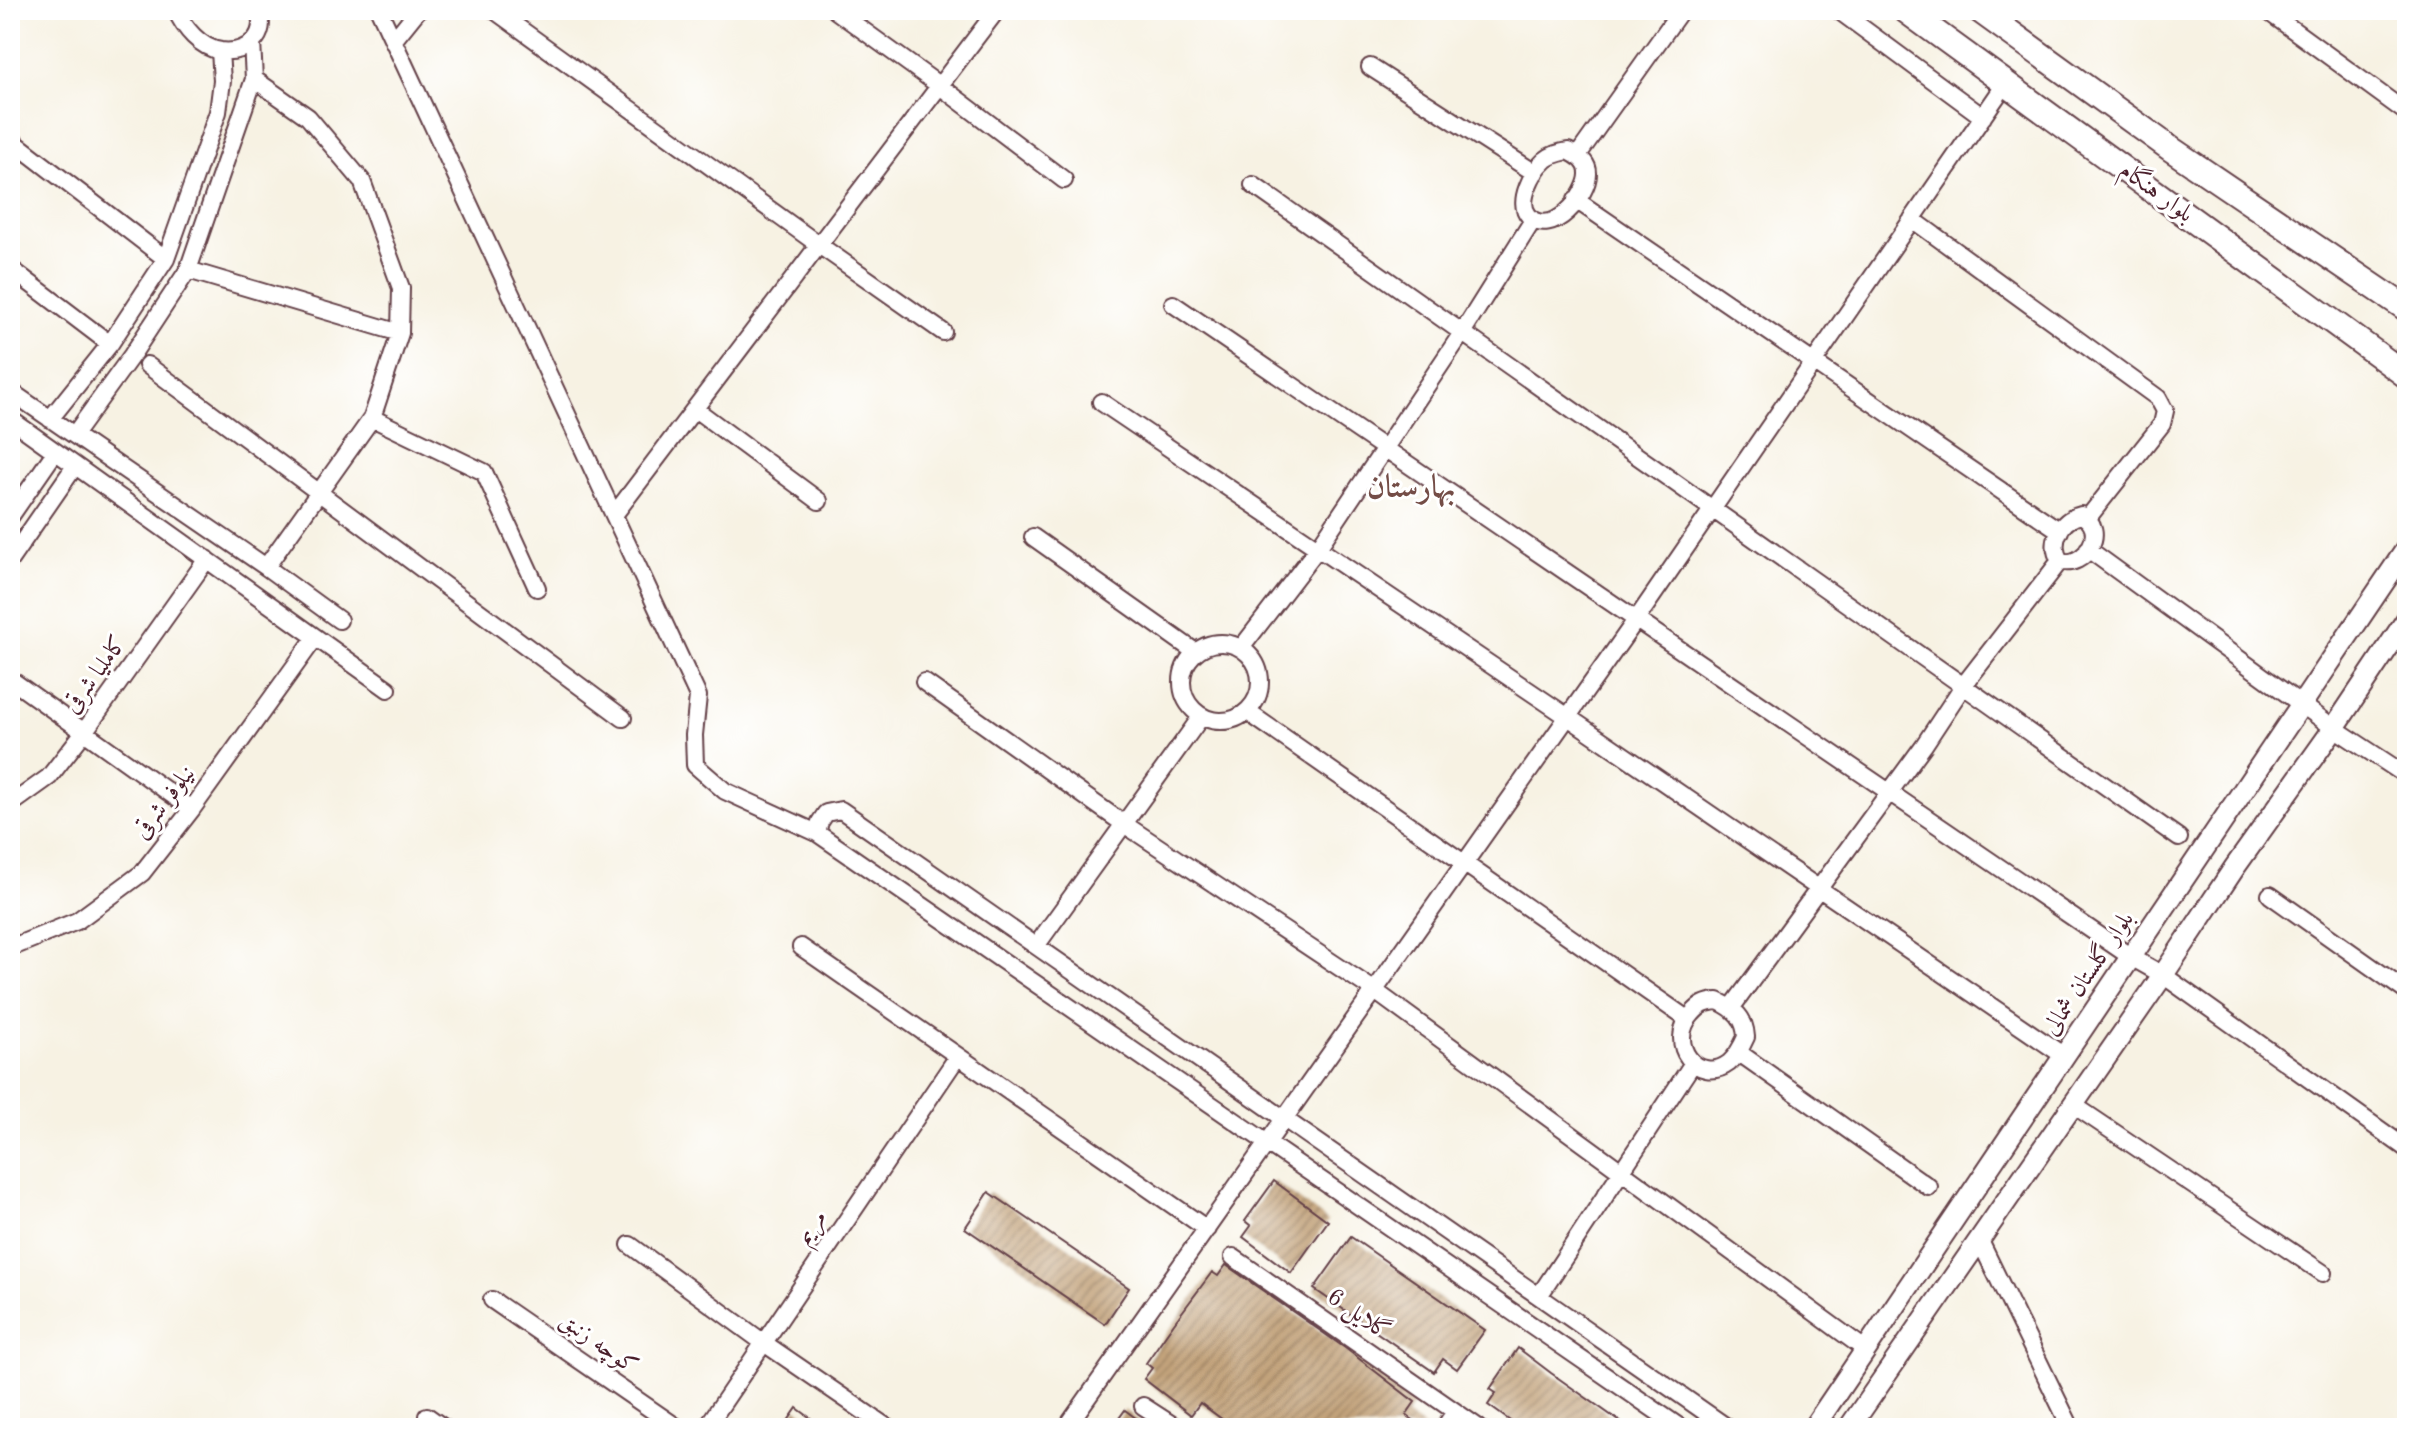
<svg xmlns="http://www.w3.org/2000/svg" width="2417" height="1438" viewBox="0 0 2417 1438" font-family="'Old Standard TT',Amiri,serif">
<defs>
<pattern id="building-hatch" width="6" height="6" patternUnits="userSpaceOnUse" patternTransform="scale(2)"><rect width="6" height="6" fill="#c2a37b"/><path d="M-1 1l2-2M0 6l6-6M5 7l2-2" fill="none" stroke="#a08465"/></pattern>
</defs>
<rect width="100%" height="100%" fill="#fff"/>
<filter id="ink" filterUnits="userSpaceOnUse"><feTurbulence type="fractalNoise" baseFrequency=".0125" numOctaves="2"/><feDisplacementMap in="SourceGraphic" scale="16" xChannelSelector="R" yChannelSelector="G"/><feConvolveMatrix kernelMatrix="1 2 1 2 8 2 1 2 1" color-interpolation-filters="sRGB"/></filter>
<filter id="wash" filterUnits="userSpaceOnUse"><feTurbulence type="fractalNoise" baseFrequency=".006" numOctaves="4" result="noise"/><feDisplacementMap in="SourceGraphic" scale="32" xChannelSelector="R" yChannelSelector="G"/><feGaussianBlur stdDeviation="1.8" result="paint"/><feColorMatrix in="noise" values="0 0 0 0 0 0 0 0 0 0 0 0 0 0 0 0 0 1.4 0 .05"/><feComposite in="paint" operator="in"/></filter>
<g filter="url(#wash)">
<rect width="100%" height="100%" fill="#f7f2e3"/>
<g id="blocks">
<path fill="url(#building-hatch)" d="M 1274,1181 L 1328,1221 L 1291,1273 L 1243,1237 L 1251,1226 L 1245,1221 Z
M 989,1192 L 1129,1288 L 1105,1324 L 965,1228 Z
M 1351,1237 L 1485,1330 L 1457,1369 L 1443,1359 L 1434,1372 L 1314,1289 Z
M 1226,1265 L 1345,1348 L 1415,1402 L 1406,1415 L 1425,1428 L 1217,1428 L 1223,1420 L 1200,1403 L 1191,1415 L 1144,1379 L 1152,1368 L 1146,1363 L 1174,1323 L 1212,1272 L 1218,1276 Z
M 1518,1348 L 1551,1373 L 1629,1428 L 1520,1428 L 1488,1405 L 1496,1393 L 1490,1389 Z
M 797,1408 L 824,1428 L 783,1428 Z
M 1125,1410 L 1149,1428 L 1112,1428 Z"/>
</g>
</g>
<g filter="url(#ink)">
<use href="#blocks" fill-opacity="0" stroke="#643f47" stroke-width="2"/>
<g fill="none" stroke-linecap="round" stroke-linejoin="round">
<g stroke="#643f47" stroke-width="20">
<path id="minor" d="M 176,10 C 184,28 200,48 221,51 C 247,54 269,36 258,10
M 379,10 L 698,696 L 694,735 L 695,765 L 725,791 L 817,833 L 1681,1428
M 494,10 L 819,245 L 943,332
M 835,10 L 940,86 L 1064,180
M 1838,10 L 1983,117
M 2266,10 L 2407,113
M 393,41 L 418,10
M 1370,67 L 1535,173
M 254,79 L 308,117 L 362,181 L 401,288 L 400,333 L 372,418 L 266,567
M 10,131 L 14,142 L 166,259
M 1568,151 C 1577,155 1588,162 1588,173 C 1589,194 1552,240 1529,216 C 1516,202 1533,171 1545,160 C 1552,154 1559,153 1568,151 Z
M 1578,155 L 1681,10
M 1253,185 L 2179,838
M 1576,200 L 2060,531
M 1912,219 L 2158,398 L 2165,411 L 2162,424 L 2087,519
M 10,268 L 110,344
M 188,270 L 400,333
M 1173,304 L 2131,957 L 2163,975 L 2407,1149
M 147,365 L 623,718
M 10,391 L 266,567 L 339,620
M 1101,402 L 1568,717 L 2064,1056
M 695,409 L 819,501
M 372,418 L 484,472 L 537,588
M 10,419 L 388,689
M 50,419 L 110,344 L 166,259 L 218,112 L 222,81 L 220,51
M 74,435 L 132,355 L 188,270 L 254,79 L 252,42
M 614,515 L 997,10
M 2081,515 C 2110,529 2084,570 2060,561 C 2049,542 2060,520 2081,515 Z
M 10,517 L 55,452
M 1033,537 L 1194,651
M 2088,549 L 2334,728 L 2407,776
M 10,560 L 75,466
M1182 682a39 39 0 1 1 78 0a39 39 0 1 1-78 0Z
M 1242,647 L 1318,548 L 1462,333 L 1533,220
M 10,679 L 192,809
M 924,682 L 1124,824 L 1375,991 L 1866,1350
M 1249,713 L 1687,1019
M 10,805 L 49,777 L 84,732 L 207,559
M 817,833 L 820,822 L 826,813 L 841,810 L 1728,1428
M 2270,895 L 2407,992
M 1036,946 L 1201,717
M 801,947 L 1207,1229
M 10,948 L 77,921 L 142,873 L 192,809 L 315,638
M 1718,1001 C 1735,1009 1745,1018 1746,1037 C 1742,1046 1737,1056 1729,1063 C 1698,1086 1665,1043 1692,1014 C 1700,1005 1705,1002 1718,1001 Z
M 1732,1007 L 1924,745 L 1963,686 L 2060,561
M 1738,1052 L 1929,1187
M 2072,1104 L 2323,1273
M 1979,1239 L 2071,1428
M 630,1245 L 764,1343 L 888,1428
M 1233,1257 L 1479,1428
M 1539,1296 L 1693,1063
M 492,1300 L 678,1428
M 1143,1406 L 1177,1428
M 427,1416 L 444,1428
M 706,1428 L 958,1056
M 1066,1428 L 1636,620 L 2006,83
M 1444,1428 L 1455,1412"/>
</g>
<g stroke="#643f47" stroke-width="24">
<path id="tertiary" d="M 1813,1428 L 2407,548
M 1849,1428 L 2163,975 L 2235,867 L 2334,728 L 2407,619"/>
</g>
<g stroke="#643f47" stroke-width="28">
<path id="secondary" d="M 1905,10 L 2407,376
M 1979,10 L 2171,149 L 2407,309"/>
</g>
<use href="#minor" stroke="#fff" stroke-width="16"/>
<use href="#tertiary" stroke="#fff" stroke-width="20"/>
<use href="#secondary" stroke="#fff" stroke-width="24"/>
</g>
</g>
<g text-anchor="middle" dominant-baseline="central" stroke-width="6" stroke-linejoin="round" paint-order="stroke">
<g font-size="24" fill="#4a1f2b" stroke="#fff">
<text transform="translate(2156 193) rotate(36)">بلوار هنگام</text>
<text transform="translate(96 675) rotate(-54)">کاملیا شرقی</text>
<text transform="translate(165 803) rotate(-53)">نیلوفر شرقی</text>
<text transform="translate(2089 974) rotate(-56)">بلوار گلستان شمالی</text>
<text transform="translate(812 1228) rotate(-56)">مریم</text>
<text transform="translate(1358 1315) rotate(35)">گلایل 6</text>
<text transform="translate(598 1344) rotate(35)">کوچه زنبق</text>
</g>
<g font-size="32" font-weight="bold" fill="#744d47" stroke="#fff">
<text x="1411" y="489">بهارستان</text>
</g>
</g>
<rect width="2417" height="1438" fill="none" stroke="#fff" stroke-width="40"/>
</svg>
